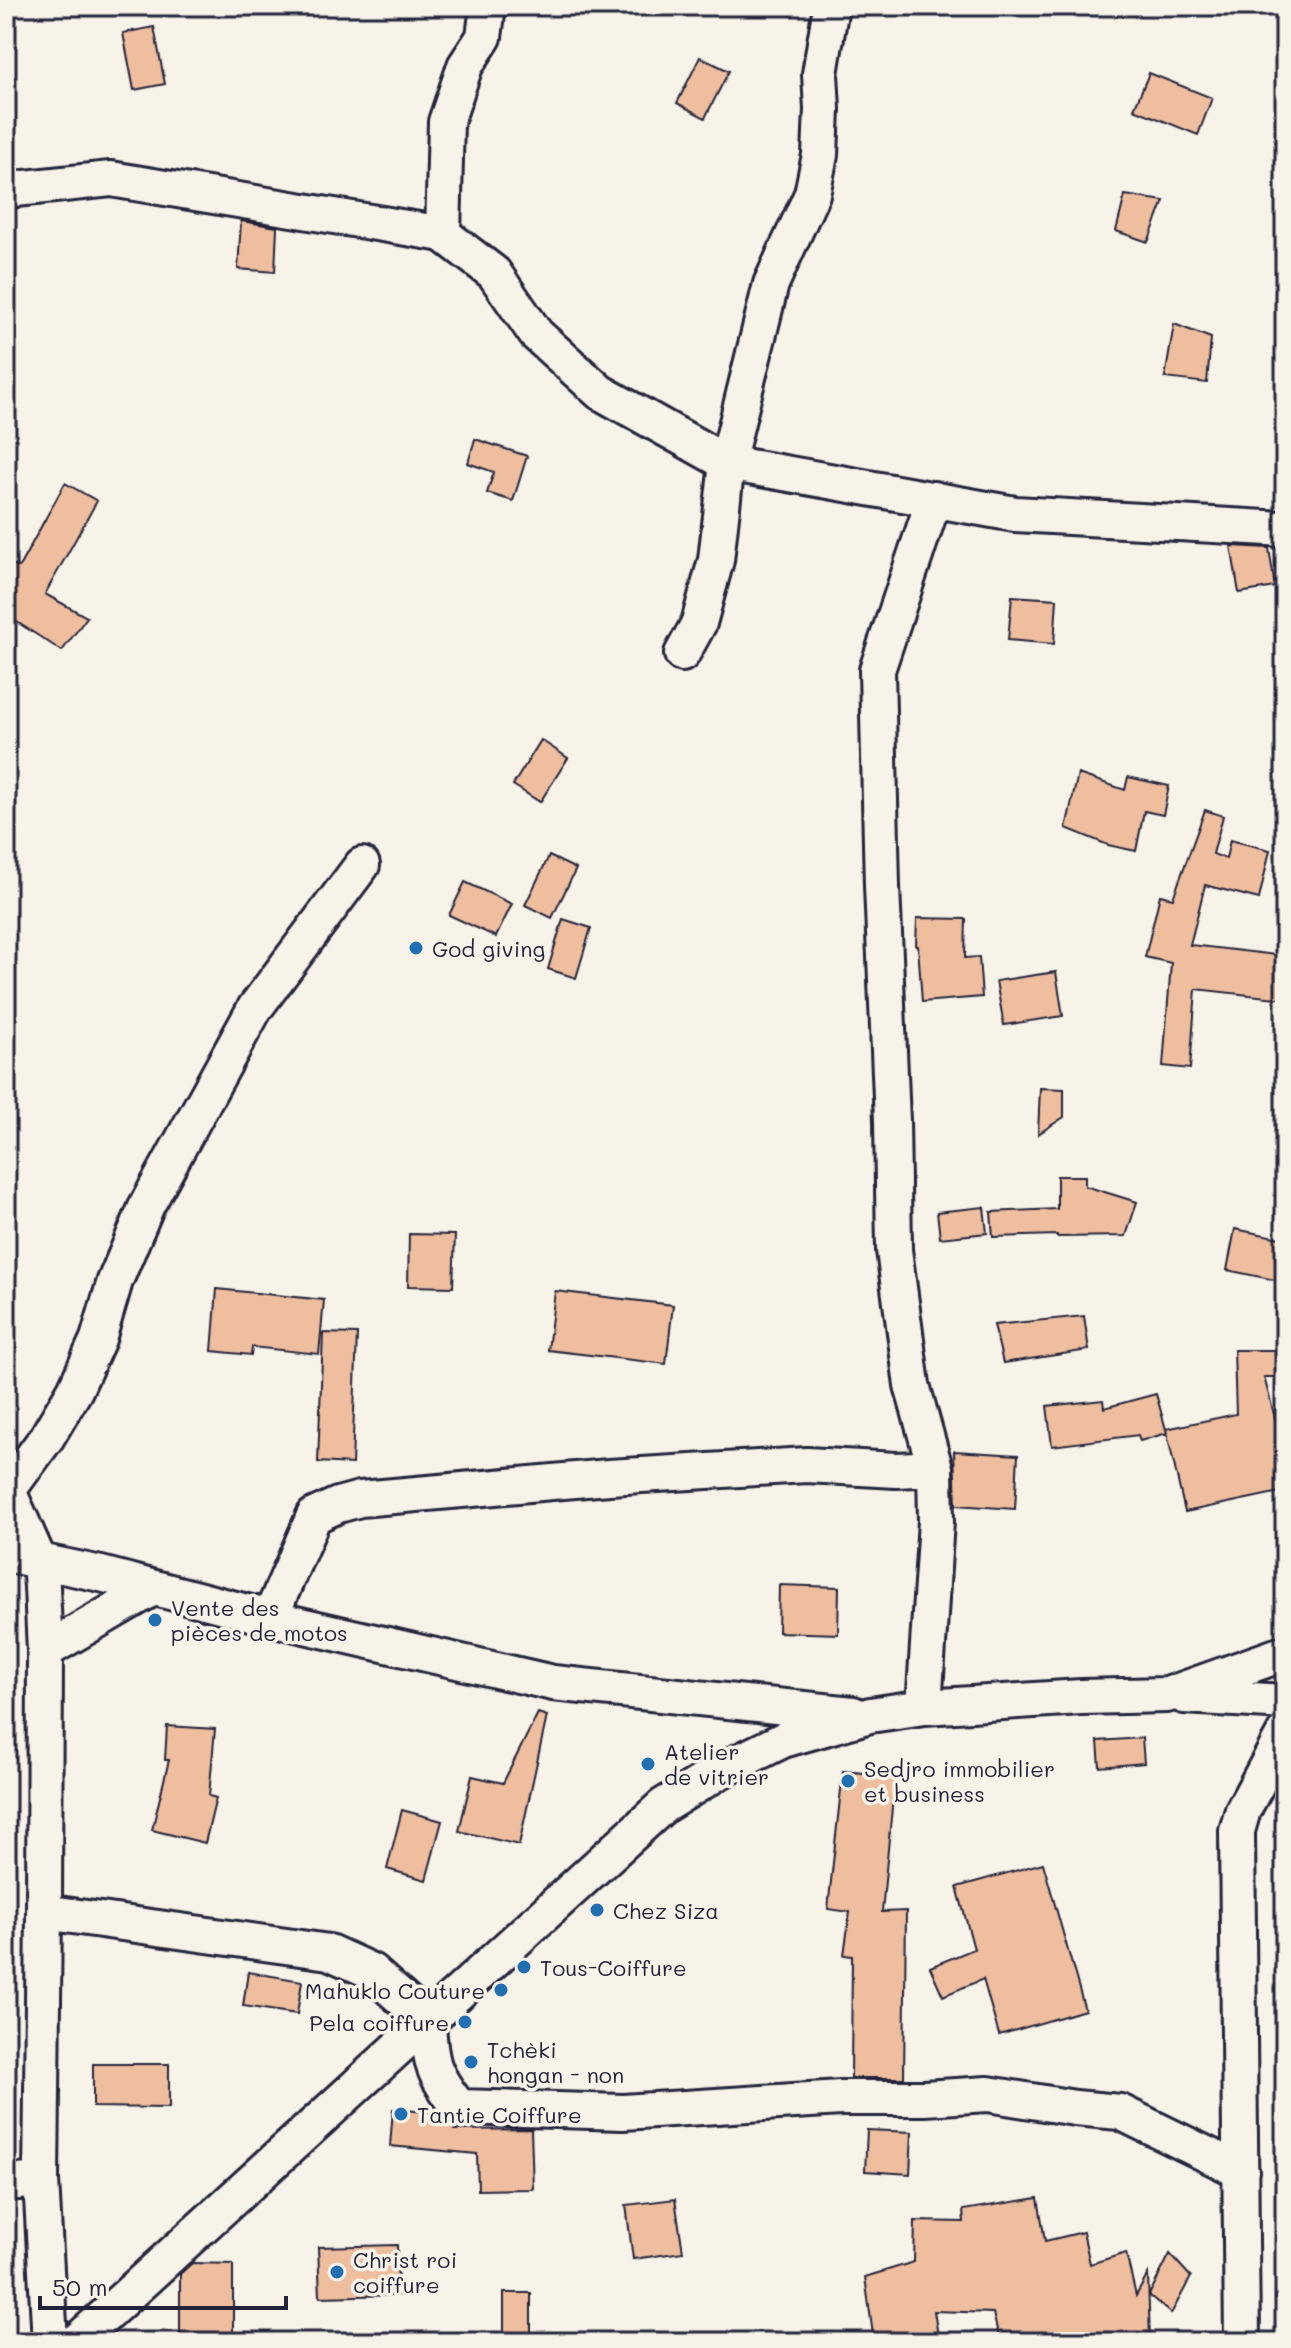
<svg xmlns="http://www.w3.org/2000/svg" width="1291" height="2348" viewBox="0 0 1291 2348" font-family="Mali,sans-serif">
<rect width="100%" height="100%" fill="#f7f3e8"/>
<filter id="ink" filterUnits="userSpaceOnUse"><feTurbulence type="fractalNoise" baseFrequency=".0125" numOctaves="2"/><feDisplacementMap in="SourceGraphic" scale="16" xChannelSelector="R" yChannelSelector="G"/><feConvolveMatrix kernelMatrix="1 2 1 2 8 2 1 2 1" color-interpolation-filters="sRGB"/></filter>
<g filter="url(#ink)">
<path fill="#efbe9f" stroke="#22223b" stroke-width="2" d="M 154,27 L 165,84 L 134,90 L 123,33 Z
M 700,57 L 729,71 L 705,118 L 677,103 Z
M 1149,73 L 1212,98 L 1198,135 L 1134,109 Z
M 1125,195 L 1164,201 L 1148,242 L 1116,231 Z
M 241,221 L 277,227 L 275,272 L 238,269 Z
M 1174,324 L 1211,338 L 1207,383 L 1165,378 Z
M 475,439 L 527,456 L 513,501 L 487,493 L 494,472 L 468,463 Z
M 65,483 L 97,501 L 45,594 L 87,617 L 62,651 L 6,615 L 6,564 L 19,567 Z
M 1231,546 L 1269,548 L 1275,587 L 1239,593 Z
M 1012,596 L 1057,599 L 1054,644 L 1008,640 Z
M 541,740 L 568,758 L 540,802 L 513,785 Z
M 1078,774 L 1125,790 L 1128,777 L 1169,786 L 1163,815 L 1144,811 L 1136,851 L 1108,845 L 1066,828 Z
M 1205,810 L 1223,816 L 1213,854 L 1226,859 L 1230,840 L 1270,850 L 1259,899 L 1205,885 L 1190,945 L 1285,956 L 1285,999 L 1196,989 L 1190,1069 L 1163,1066 L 1171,963 L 1145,957 L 1160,895 L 1173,898 Z
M 549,856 L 576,869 L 552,918 L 525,905 Z
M 465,882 L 512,904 L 496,937 L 449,915 Z
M 917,918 L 966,919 L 965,958 L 979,957 L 982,997 L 922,1002 L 918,946 L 916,946 Z
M 563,919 L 591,928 L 576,978 L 548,969 Z
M 1056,972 L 1063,1016 L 1004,1025 L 996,981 Z
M 1040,1088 L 1064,1089 L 1064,1117 L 1038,1134 Z
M 1057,1176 L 1085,1176 L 1085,1186 L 1137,1202 L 1126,1236 L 1057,1237 L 1057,1235 L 993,1237 L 991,1212 L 1057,1209 Z
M 984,1207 L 987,1233 L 940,1238 L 937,1212 Z
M 1235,1229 L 1285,1239 L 1285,1282 L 1227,1270 Z
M 409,1234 L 455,1235 L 453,1287 L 408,1286 Z
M 217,1289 L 324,1300 L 319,1354 L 252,1347 L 251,1355 L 212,1351 Z
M 555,1291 L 673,1305 L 666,1364 L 548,1350 Z
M 1084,1316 L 1089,1350 L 1003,1363 L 994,1325 Z
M 323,1333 L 357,1334 L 352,1464 L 318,1462 Z
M 1234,1350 L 1285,1350 L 1285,1377 L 1264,1377 L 1285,1455 L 1285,1491 L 1185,1512 L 1166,1429 L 1236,1414 Z
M 1156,1394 L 1167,1433 L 1140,1441 L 1138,1435 L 1052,1446 L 1047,1406 L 1103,1400 L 1104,1408 Z
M 954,1451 L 1018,1455 L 1015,1509 L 956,1505 Z
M 779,1585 L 839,1587 L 838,1634 L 778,1632 Z
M 538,1713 L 547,1716 L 519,1845 L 459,1831 L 472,1776 L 503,1783 Z
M 167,1726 L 215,1729 L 209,1796 L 216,1798 L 205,1843 L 152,1830 L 169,1760 L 165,1760 Z
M 1142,1738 L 1144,1763 L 1100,1767 L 1098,1741 Z
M 843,1771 L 895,1776 L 882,1912 L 906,1911 L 904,2078 L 851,2078 L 852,1956 L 844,1955 L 850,1912 L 828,1909 Z
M 402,1810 L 442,1821 L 426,1880 L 387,1869 Z
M 1043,1863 L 1085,2010 L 999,2035 L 983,1979 L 943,1996 L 930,1967 L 974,1949 L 957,1887 Z
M 248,1972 L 302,1981 L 297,2014 L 243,2006 Z
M 93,2064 L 169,2064 L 169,2108 L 93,2107 Z
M 393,2109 L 438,2113 L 449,2124 L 454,2126 L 454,2130 L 531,2129 L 533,2189 L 478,2190 L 477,2154 L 390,2146 Z
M 867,2130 L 912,2132 L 910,2174 L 865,2171 Z
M 1038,2198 L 1045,2241 L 1083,2232 L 1090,2264 L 1126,2253 L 1136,2296 L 1148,2274 L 1150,2342 L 1000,2342 L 993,2313 L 934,2311 L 939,2342 L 874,2342 L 865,2277 L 914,2262 L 915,2221 L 964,2222 L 963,2210 Z
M 675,2199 L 683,2252 L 633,2259 L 626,2205 Z
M 397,2245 L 398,2295 L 320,2297 L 318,2247 Z
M 1170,2254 L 1191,2277 L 1171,2314 L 1149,2295 Z
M 192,2263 L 233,2264 L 233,2342 L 180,2342 L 180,2274 Z
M 504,2293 L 531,2293 L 531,2342 L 504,2342 Z"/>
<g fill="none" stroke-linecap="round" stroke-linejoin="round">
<g stroke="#22223b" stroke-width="40">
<path id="minor" d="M 6,190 L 111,179 L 443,234 L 494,273 L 536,334 L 600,392 L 727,463 L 1015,514 L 1285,529
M 443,234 L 446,122 L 465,66 L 484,37 L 488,6
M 682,654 L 699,623 L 716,560 L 727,463 L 771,284 L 812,194 L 820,155 L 822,109 L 820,74 L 831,6
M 6,1486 L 40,1563 L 42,1587 L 45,1651 L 44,1912 L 41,2180 L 6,2183
M 9,1489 L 47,1437 L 75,1390 L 98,1339 L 115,1281 L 147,1205 L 255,1008 L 362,865
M 6,1554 L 101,1574 L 270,1618 L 553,1683 L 853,1714
M 270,1618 L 314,1516 L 338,1505 L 360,1499 L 609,1477 L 807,1465 L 896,1470 L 935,1468
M 45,1651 L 153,1588
M 1184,1696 L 1285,1702
M 924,1707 L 936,1521 L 935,1468 L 912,1385 L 894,1250 L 892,1121 L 882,886 L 877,670 L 934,499
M 44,1912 L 329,1952 L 371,1971 L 428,2022 C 430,2063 433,2074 459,2107 L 623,2112 L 841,2098 L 924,2098 L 988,2094 L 1075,2108 L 1120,2112 L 1241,2171
M 41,2180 L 50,2342
M 76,2342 L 663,1806 L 720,1771 L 783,1740 L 870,1715 L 924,1707 L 1081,1697 L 1167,1695 L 1285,1653
M 1242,2342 L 1237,1831 L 1243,1810 L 1285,1732"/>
</g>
<use href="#minor" stroke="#f7f3e8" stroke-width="34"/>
</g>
</g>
<g fill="#1f6fb2" stroke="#f7f3e8" stroke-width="3">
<circle cx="416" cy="948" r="8"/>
<circle cx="155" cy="1620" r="8"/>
<circle cx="648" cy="1764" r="8"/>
<circle cx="848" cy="1781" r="8"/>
<circle cx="597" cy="1910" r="8"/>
<circle cx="524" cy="1967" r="8"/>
<circle cx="501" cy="1990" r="8"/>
<circle cx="465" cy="2022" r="8"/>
<circle cx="471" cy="2062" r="8"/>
<circle cx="401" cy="2114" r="8"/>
<circle cx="337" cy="2272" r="8"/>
</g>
<g text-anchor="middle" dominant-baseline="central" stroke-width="7" stroke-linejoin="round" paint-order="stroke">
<g font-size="22" fill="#22223b" stroke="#f7f3e8" text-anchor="start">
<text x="432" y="948">God giving</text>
<text x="171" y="1607">Vente des<tspan x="171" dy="25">pièces de motos</tspan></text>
<text x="664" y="1751">Atelier<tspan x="664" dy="25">de vitrier</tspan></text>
<text x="864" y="1768">Sedjro immobilier<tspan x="864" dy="25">et business</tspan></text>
<text x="613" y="1910">Chez Siza</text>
<text x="540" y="1967">Tous-Coiffure</text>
<text x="485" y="1990" text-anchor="end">Mahuklo Couture</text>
<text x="449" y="2022" text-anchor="end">Pela coiffure</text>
<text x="487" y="2049">Tchèki<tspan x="487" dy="25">hongan - non</tspan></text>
<text x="417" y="2114">Tantie Coiffure</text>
<text x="353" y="2259">Christ roi<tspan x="353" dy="25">coiffure</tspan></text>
</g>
</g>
<rect width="1291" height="2348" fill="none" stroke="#f7f3e8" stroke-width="32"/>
<rect x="16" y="16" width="1259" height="2316" fill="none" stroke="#22223b" stroke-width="3" filter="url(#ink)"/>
<path d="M40 2296v12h246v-12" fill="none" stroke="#22223b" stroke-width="4"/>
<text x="52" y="2296" font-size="24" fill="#22223b" stroke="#f7f3e8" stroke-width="6" paint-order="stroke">50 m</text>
</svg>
